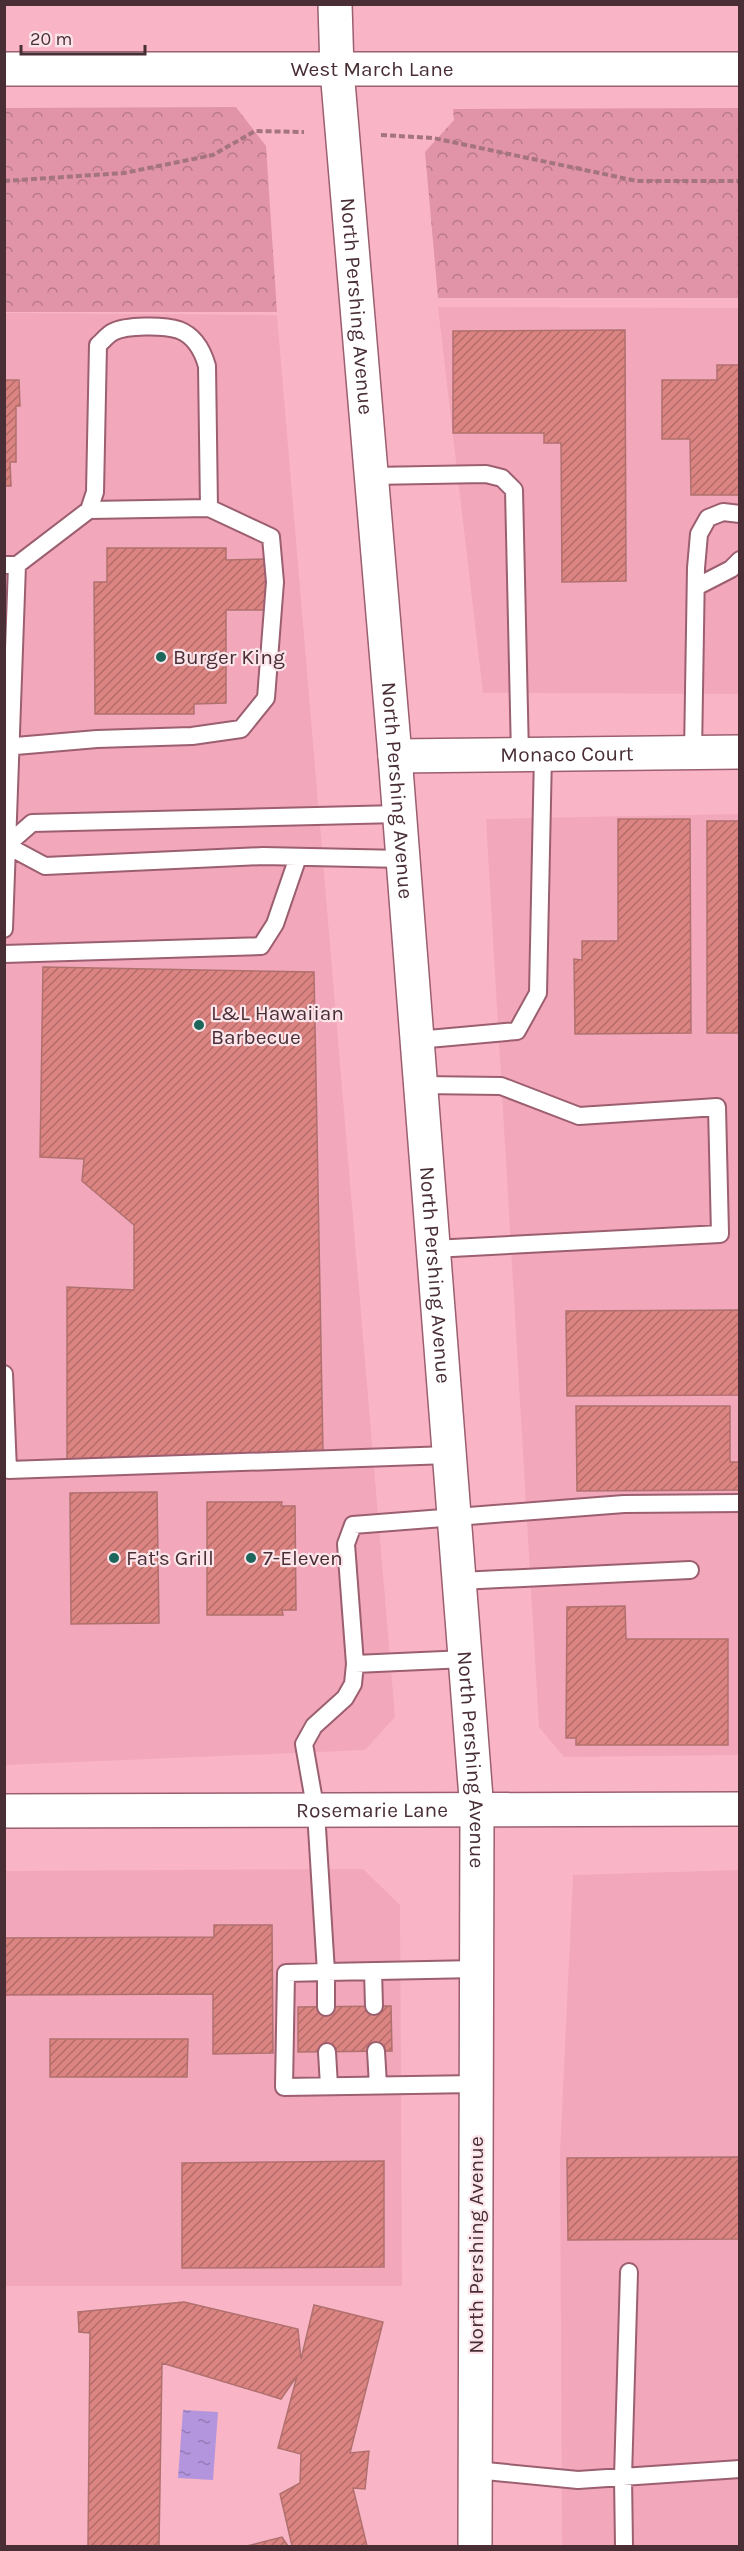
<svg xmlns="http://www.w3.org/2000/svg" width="744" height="2551" viewBox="0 0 744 2551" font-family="Karla,sans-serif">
<defs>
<pattern id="park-crowns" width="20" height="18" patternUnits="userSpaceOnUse" patternTransform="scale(1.5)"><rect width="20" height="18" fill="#e194a8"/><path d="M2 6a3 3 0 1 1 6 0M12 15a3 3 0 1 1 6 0" fill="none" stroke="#b8798a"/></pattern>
<pattern id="water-ripples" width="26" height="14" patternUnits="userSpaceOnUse" patternTransform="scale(1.5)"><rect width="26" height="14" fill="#b395de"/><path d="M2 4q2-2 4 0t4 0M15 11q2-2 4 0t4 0" fill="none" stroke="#947ab5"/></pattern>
<pattern id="building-hatch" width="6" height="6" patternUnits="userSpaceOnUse" patternTransform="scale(1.5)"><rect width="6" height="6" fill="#dc8481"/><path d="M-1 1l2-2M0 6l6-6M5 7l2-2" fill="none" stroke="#b46c6a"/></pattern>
</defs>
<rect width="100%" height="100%" fill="#f9b5c6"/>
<path fill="#f2a7ba" d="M 438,307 L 739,308 L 739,694 L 483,693 Z
M 4,313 L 277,315 L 395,1717 L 365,1750 L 5,1765 Z
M 739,814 L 739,1755 L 564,1757 L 539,1727 L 486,819 Z
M 363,1869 L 400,1905 L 402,2286 L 5,2286 L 4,1871 Z
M 739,1870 L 739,2546 L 562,2546 L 560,2153 L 573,1875 Z"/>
<path fill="url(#park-crowns)" d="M 236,107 L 266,146 L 277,312 L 5,312 L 5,108 Z
M 739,108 L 739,298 L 438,298 L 425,152 L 454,120 L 453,109 Z"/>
<path fill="url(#water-ripples)" d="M 183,2410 L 218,2412 L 213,2480 L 178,2478 Z"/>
<path fill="url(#building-hatch)" stroke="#b0716e" stroke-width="1.5" d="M 625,330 L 626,581 L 562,582 L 561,443 L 544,443 L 544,433 L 453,433 L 453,331 Z
M 717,365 L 740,365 L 740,495 L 691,495 L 690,439 L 662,439 L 662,380 L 717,380 Z
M 4,380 L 19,380 L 20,406 L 16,406 L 16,462 L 10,462 L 11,486 L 4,486 Z
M 107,548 L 226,548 L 226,560 L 269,559 L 269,610 L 226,610 L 226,703 L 194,704 L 194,714 L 95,714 L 94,582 L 107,582 Z
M 618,819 L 690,819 L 691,1033 L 575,1034 L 574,959 L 582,960 L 582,941 L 618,941 Z
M 707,821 L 740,821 L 740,1033 L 707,1033 Z
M 43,967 L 314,972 L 323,1453 L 67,1459 L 67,1287 L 134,1290 L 134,1225 L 82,1181 L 84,1159 L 40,1157 Z
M 740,1310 L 740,1395 L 567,1396 L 566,1311 Z
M 576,1406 L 730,1406 L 730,1462 L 740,1462 L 740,1490 L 577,1491 Z
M 157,1492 L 159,1623 L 71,1624 L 70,1493 Z
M 207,1502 L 282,1502 L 281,1506 L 295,1506 L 296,1610 L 282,1610 L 283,1615 L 207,1615 Z
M 625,1606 L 626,1639 L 728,1639 L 728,1745 L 576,1745 L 576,1738 L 566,1738 L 567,1607 Z
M 214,1925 L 272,1925 L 273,2053 L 213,2054 L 213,1994 L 4,1995 L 4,1938 L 214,1937 Z
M 391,2006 L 392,2051 L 298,2052 L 298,2007 Z
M 50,2039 L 188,2039 L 187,2077 L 50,2077 Z
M 740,2157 L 740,2239 L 568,2240 L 567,2158 Z
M 384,2161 L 384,2267 L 182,2268 L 182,2163 Z
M 184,2302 L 298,2329 L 301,2359 L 314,2305 L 383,2322 L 350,2453 L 369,2451 L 365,2489 L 353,2488 L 367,2546 L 292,2546 L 280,2494 L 300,2483 L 301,2454 L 278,2448 L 297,2376 L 281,2399 L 162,2363 L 159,2546 L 88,2546 L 90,2333 L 79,2332 L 78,2312 Z
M 282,2537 L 288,2546 L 247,2546 Z"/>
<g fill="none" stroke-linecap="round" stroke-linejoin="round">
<g stroke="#9b5f70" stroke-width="20">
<path id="lane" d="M 371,476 L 486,474 L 502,478 L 514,490 L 520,755
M 4,565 L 17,565 L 4,929
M 17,565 L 89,510 L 95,492 L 98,345 C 103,341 107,335 113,332 C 126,325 164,325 179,330 C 195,336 203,352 207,366 L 209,508 L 89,510
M 696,587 L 731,569 L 740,560
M 4,747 L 97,739 L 192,736 L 241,729 L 266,698 L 275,582 L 271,537 L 209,508
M 693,753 L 696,568 L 699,534 L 708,518 L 723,512 L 740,514
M 4,844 L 45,866 L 263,856 L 403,859
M 8,844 L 32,823 L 399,814
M 4,954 L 261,946 L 275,924 L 298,857
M 417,1040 L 517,1031 L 538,993 L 543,754
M 420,1085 L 501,1086 L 579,1116 L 717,1107 L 720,1234 L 433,1249
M 4,1374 L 8,1470 L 449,1455
M 460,1581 L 690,1570
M 355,1664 L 466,1659
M 477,1969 L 326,1972 L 316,1812 L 304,1744 L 314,1726 L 345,1698 L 353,1684 L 355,1664 L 346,1544 L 353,1525 L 624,1504 L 740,1503
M 373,1971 L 374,2006
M 326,2007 L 326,1972 L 286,1973 L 284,2087 L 476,2084
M 376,2051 L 378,2085
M 327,2052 L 329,2086
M 475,2470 L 578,2480 L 740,2469
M 624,2546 L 623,2477 L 629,2272"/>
</g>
<g stroke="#9b5f70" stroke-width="36">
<g id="street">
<path id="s1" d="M 395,756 L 740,752"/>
<path id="s2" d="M 4,1811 L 740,1809"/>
</g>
</g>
<g stroke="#9b5f70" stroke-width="36">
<g id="secondary">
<path id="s3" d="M 335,4 L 337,70 L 395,756 L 477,1811 L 475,2546"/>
</g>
</g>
<g stroke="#9b5f70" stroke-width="36">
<g id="primary">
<path id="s4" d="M 4,69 L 740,69"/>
</g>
</g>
<path stroke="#a47480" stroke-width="4" stroke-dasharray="6 3" stroke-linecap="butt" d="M 381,135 L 433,138 L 637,181 L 740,181
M 4,181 L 124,173 L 213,155 L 255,131 L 304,132"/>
<use href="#lane" stroke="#fff" stroke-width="16"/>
<use href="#street" stroke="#fff" stroke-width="33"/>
<use href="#secondary" stroke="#fff" stroke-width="33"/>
<use href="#primary" stroke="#fff" stroke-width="33"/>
</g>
<g fill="#1d665c" stroke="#fbe5ea" stroke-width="2">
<circle cx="161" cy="657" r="6"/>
<circle cx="199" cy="1025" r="6"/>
<circle cx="114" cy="1558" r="6"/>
<circle cx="251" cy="1558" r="6"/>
</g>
<g text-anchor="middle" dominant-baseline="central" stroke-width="4.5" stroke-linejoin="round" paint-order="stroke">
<g font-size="21" fill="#492e35" stroke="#fbe5ea">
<text stroke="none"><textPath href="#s4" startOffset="368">West March Lane</textPath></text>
<text stroke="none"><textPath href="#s3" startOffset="303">North Pershing Avenue</textPath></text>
<text stroke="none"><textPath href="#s1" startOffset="172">Monaco Court</textPath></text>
<text stroke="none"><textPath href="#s3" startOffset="789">North Pershing Avenue</textPath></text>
<text stroke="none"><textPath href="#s3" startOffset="1275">North Pershing Avenue</textPath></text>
<text stroke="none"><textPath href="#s3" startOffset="1761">North Pershing Avenue</textPath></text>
<text stroke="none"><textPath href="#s2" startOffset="368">Rosemarie Lane</textPath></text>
<text transform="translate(476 2245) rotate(-90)">North Pershing Avenue</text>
</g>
<g font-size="21" fill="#492e35" stroke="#fbe5ea" text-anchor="start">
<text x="173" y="657">Burger King</text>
<text x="211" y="1013">L&amp;L Hawaiian<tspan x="211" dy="24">Barbecue</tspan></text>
<text x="126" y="1558">Fat's Grill</text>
<text x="263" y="1558">7-Eleven</text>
</g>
</g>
<rect width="744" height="2551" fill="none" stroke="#492e35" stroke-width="12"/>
<path d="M21 45v9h124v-9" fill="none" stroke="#492e35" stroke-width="3"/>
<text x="30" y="45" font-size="18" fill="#492e35" stroke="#fbe5ea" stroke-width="4.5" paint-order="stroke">20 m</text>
</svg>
